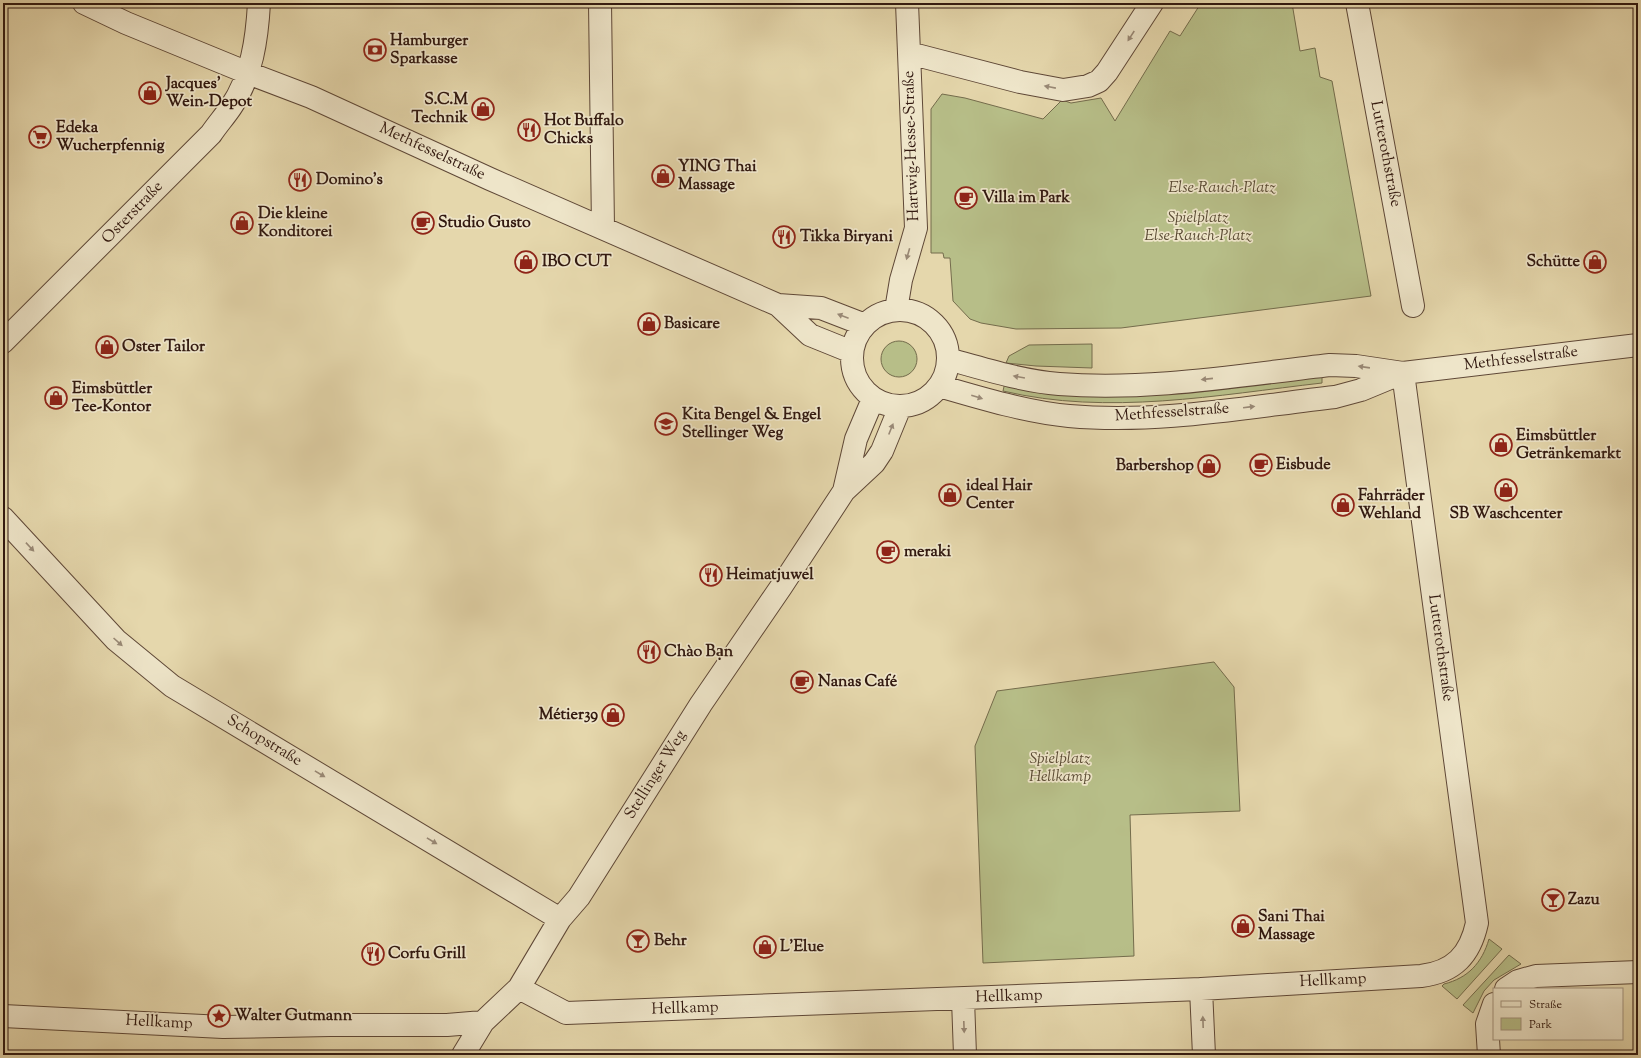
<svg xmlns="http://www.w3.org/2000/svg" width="1641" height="1058" viewBox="0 0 1641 1058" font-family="'Sorts Mill Goudy',serif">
<rect width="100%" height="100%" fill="#e5d7ac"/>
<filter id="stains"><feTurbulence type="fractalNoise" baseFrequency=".005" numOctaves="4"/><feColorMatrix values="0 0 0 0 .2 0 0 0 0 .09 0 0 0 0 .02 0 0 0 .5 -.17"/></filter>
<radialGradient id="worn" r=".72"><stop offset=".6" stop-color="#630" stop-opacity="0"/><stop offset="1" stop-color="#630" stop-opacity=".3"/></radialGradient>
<path fill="#b7be88" stroke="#746c4c" d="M 1201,3 L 1292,3 L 1300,51 L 1315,48 L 1320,77 L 1332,81 L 1371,296 L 1121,328 L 1016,329 L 981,323 L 970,319 L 953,301 L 950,258 L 944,258 L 943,253 L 931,253 L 931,109 L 942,94 L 965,98 L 1043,119 L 1062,100 L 1071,103 L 1101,98 L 1115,121 L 1170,31 L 1180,36 Z
M881 359a18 18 0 1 1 36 0a18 18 0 1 1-36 0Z
M 1092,344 L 1092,368 L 1036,366 L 1006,363 L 1009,356 L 1029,345 Z
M 1322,374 L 1322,383 C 1217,395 1108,416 1003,391 L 1005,382 Z
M 1214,662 L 1234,687 L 1240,811 L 1130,815 L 1134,956 L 983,963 L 975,746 L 997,691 Z
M 1489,939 L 1502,949 L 1457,999 L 1442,986 L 1444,984 C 1468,978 1482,963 1489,939 Z
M 1509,955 L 1521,964 L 1494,980 L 1484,991 L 1473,1013 L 1463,1005 Z"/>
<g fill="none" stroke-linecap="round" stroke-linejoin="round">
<g stroke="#5f4837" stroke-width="24">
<path id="minor" d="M 84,3 L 126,23 L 248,73 L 311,97 L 490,179 L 778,305 L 821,308 L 865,325
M 600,3 L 603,228
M 1357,3 L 1413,306
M 909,53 L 1020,82 L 1063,90 L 1088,86 L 1099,81 L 1107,72 L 1152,3
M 778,305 L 810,335 L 852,352
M852 358a48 48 0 1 1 96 0a48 48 0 1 1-96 0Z
M 896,310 L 901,280 L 916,228 L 907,3
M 3,342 L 211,134 C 217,125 225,116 231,107 C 252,76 257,39 259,3
M 948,359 C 984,369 1022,381 1059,384 C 1150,391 1241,375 1330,365 L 1356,366 L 1403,373 L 1638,345
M 939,386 C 980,398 1027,412 1069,416 C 1158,424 1247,407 1335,397 L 1361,390 L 1402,373
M 844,491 L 856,439 L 873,399
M 3,518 L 116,640 L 172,686 L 560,919
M 519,988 L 566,1013 L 1201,989 L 1421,976 C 1454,972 1470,955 1477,923 L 1403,373
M 1201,989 L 1204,1055
M 1506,989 L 1518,981 L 1536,976 L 1638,972
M 963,999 L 965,1055
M 3,1016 L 223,1027 L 330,1025 L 447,1025 L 483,1022
M 463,1055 L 483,1022 L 519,988 L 560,919 L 579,897 L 701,704 L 781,587 L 844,491 L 874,463 L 882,451 L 900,407
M 1489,1055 L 1487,1024 L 1494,1004"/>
</g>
<use href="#minor" stroke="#eee5c9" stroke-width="22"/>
</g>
<defs><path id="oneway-solid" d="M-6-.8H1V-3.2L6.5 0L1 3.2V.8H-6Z"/></defs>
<g fill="#998976">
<use href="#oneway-solid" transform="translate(1131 36) rotate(123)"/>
<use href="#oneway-solid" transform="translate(1050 87) rotate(-169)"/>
<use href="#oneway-solid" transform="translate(908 254) rotate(106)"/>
<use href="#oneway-solid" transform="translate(843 316) rotate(-159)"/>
<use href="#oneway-solid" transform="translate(1364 367) rotate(-172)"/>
<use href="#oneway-solid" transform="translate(1019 377) rotate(-170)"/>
<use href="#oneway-solid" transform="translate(1207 379) rotate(174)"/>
<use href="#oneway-solid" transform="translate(977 397) rotate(17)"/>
<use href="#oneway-solid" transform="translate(1249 407) rotate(-7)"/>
<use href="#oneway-solid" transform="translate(891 429) rotate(-68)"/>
<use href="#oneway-solid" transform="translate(30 547) rotate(47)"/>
<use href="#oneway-solid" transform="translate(118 642) rotate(42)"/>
<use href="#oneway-solid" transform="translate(320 774) rotate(31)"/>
<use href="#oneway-solid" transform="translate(432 841) rotate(31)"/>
<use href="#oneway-solid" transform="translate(1203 1022) rotate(-92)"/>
<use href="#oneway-solid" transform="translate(964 1027) rotate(88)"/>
</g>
<defs>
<g id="bank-ring" transform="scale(1.15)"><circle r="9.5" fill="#eee5c9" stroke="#8f2418" stroke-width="1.5"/><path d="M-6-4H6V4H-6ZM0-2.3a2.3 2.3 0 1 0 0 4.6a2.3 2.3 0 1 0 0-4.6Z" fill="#8f2418"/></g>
<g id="shop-ring" transform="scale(1.15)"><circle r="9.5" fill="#eee5c9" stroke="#8f2418" stroke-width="1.5"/><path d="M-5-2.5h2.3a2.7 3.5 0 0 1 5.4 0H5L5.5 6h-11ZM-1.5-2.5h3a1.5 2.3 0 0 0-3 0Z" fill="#8f2418"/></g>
<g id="restaurant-ring" transform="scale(1.15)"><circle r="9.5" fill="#eee5c9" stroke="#8f2418" stroke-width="1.5"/><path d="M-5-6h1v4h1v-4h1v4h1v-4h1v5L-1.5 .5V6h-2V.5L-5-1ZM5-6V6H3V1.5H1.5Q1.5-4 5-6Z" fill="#8f2418"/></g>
<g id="supermarket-ring" transform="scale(1.15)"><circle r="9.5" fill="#eee5c9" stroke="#8f2418" stroke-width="1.5"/><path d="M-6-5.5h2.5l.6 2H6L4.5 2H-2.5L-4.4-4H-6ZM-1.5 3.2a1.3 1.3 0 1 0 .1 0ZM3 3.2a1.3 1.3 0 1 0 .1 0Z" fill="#8f2418"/></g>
<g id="cafe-ring" transform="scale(1.15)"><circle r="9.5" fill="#eee5c9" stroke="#8f2418" stroke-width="1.5"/><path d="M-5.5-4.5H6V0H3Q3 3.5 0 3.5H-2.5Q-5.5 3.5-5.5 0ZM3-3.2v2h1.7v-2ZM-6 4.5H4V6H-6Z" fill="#8f2418"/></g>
<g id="school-ring" transform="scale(1.15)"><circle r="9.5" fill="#eee5c9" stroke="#8f2418" stroke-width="1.5"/><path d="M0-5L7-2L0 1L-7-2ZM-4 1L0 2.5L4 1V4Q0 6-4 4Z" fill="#8f2418"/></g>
<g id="bar-ring" transform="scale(1.15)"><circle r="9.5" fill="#eee5c9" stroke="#8f2418" stroke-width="1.5"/><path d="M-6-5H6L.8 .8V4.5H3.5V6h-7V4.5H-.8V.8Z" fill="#8f2418"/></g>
<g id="sight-ring" transform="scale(1.15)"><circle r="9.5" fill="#eee5c9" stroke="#8f2418" stroke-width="1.5"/><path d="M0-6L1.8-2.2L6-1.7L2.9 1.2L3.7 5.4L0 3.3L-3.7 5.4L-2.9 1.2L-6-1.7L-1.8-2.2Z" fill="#8f2418"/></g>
</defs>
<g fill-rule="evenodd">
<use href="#bank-ring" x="375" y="50"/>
<use href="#shop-ring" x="150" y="93"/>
<use href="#shop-ring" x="483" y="109"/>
<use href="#restaurant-ring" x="529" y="130"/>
<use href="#supermarket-ring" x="40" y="137"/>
<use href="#shop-ring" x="663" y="176"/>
<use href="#restaurant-ring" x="300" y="180"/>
<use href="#cafe-ring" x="966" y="198"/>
<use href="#shop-ring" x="242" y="223"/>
<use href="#cafe-ring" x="423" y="223"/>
<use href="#restaurant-ring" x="784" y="237"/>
<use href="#shop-ring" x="526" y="262"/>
<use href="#shop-ring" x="1595" y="262"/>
<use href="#shop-ring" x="649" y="324"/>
<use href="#shop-ring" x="107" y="347"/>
<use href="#shop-ring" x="56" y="398"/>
<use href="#school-ring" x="666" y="424"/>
<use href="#shop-ring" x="1501" y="445"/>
<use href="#cafe-ring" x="1261" y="465"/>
<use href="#shop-ring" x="1209" y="466"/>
<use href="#shop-ring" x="1506" y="490"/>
<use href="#shop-ring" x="950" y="495"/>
<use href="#shop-ring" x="1343" y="505"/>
<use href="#cafe-ring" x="888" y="552"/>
<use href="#restaurant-ring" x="711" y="575"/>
<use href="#restaurant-ring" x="649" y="652"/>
<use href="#cafe-ring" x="802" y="682"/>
<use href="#shop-ring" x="613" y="715"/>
<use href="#bar-ring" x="1553" y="900"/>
<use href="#shop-ring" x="1243" y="926"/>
<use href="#bar-ring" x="638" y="941"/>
<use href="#shop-ring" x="765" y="947"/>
<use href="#restaurant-ring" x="373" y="954"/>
<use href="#sight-ring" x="219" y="1016"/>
</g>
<g text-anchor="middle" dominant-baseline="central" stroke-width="3.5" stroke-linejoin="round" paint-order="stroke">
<g font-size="16" font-weight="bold" fill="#321910" stroke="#eee5c9" text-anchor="start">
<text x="390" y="41">Hamburger<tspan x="390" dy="18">Sparkasse</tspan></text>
<text x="166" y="84">Jacques'<tspan x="166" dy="18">Wein-Depot</tspan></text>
<text x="468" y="100" text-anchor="end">S.C.M<tspan x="468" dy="18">Technik</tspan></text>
<text x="544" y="121">Hot Buffalo<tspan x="544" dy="18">Chicks</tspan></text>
<text x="56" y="128">Edeka<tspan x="56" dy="18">Wucherpfennig</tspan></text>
<text x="678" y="167">YING Thai<tspan x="678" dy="18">Massage</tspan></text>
<text x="316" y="180">Domino's</text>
<text x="982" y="198">Villa im Park</text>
<text x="258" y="214">Die kleine<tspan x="258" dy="18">Konditorei</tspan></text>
<text x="438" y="223">Studio Gusto</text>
<text x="800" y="237">Tikka Biryani</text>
<text x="542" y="262">IBO CUT</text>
<text x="1580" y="262" text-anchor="end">Schütte</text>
<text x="664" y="324">Basicare</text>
<text x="122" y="347">Oster Tailor</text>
<text x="72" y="389">Eimsbüttler<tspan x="72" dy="18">Tee-Kontor</tspan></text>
<text x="682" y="415">Kita Bengel &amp; Engel<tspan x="682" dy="18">Stellinger Weg</tspan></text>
<text x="1516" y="436">Eimsbüttler<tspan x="1516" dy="18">Getränkemarkt</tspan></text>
<text x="1276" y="465">Eisbude</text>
<text x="1194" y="466" text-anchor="end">Barbershop</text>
<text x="966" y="486">ideal Hair<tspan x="966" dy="18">Center</tspan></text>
<text x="1358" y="496">Fahrräder<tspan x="1358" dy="18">Wehland</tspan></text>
<text x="1506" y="514" text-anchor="middle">SB Waschcenter</text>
<text x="904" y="552">meraki</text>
<text x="726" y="575">Heimatjuwel</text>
<text x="664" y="652">Chào Bạn</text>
<text x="818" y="682">Nanas Café</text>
<text x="598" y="715" text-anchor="end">Métier39</text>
<text x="1568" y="900">Zazu</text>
<text x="1258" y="917">Sani Thai<tspan x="1258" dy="18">Massage</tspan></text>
<text x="654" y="941">Behr</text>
<text x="780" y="947">L'Elue</text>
<text x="388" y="954">Corfu Grill</text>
<text x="234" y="1016">Walter Gutmann</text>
</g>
<g font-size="16" fill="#321910" stroke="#eee5c9">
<text transform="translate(912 146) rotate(-92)">Hartwig-Hesse-Straße</text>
<text transform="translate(432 152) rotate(25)">Methfesselstraße</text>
<text transform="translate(1385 154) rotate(79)">Lutterothstraße</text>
<text transform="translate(133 213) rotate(-46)">Osterstraße</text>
<text transform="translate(1521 359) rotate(-7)">Methfesselstraße</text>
<text transform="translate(1172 413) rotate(-4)">Methfesselstraße</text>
<text transform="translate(1440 648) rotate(82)">Lutterothstraße</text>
<text transform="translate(264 741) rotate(31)">Schopstraße</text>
<text transform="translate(656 775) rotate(-58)">Stellinger Weg</text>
<text transform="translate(1333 981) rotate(-3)">Hellkamp</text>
<text transform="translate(1009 997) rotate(-2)">Hellkamp</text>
<text transform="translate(685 1009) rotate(-2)">Hellkamp</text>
<text transform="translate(159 1023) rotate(3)">Hellkamp</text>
</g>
<g font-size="16" font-style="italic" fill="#5a4b34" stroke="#eee5c9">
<text x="1222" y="188">Else-Rauch-Platz</text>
<text x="1198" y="218">Spielplatz<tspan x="1198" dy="18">Else-Rauch-Platz</tspan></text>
<text x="1060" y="759">Spielplatz<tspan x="1060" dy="18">Hellkamp</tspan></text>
</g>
</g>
<rect width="1641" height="1058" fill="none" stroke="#e5d7ac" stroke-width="16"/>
<rect x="4" y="4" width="1633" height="1050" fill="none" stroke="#321910" stroke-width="2"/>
<rect x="8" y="8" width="1625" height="1042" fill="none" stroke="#321910"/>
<rect x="1493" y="988" width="130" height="52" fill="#eee5c9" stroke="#a3937f"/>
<rect x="1501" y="1001" width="20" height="6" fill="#eee5c9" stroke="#a3937f"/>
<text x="1529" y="1008" font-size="12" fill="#321910">Straße</text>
<rect x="1501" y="1018" width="20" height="12" fill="#b7be88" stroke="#a3937f"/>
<text x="1529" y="1028" font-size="12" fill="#321910">Park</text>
<rect width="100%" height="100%" filter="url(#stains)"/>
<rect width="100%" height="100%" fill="url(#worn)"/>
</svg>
